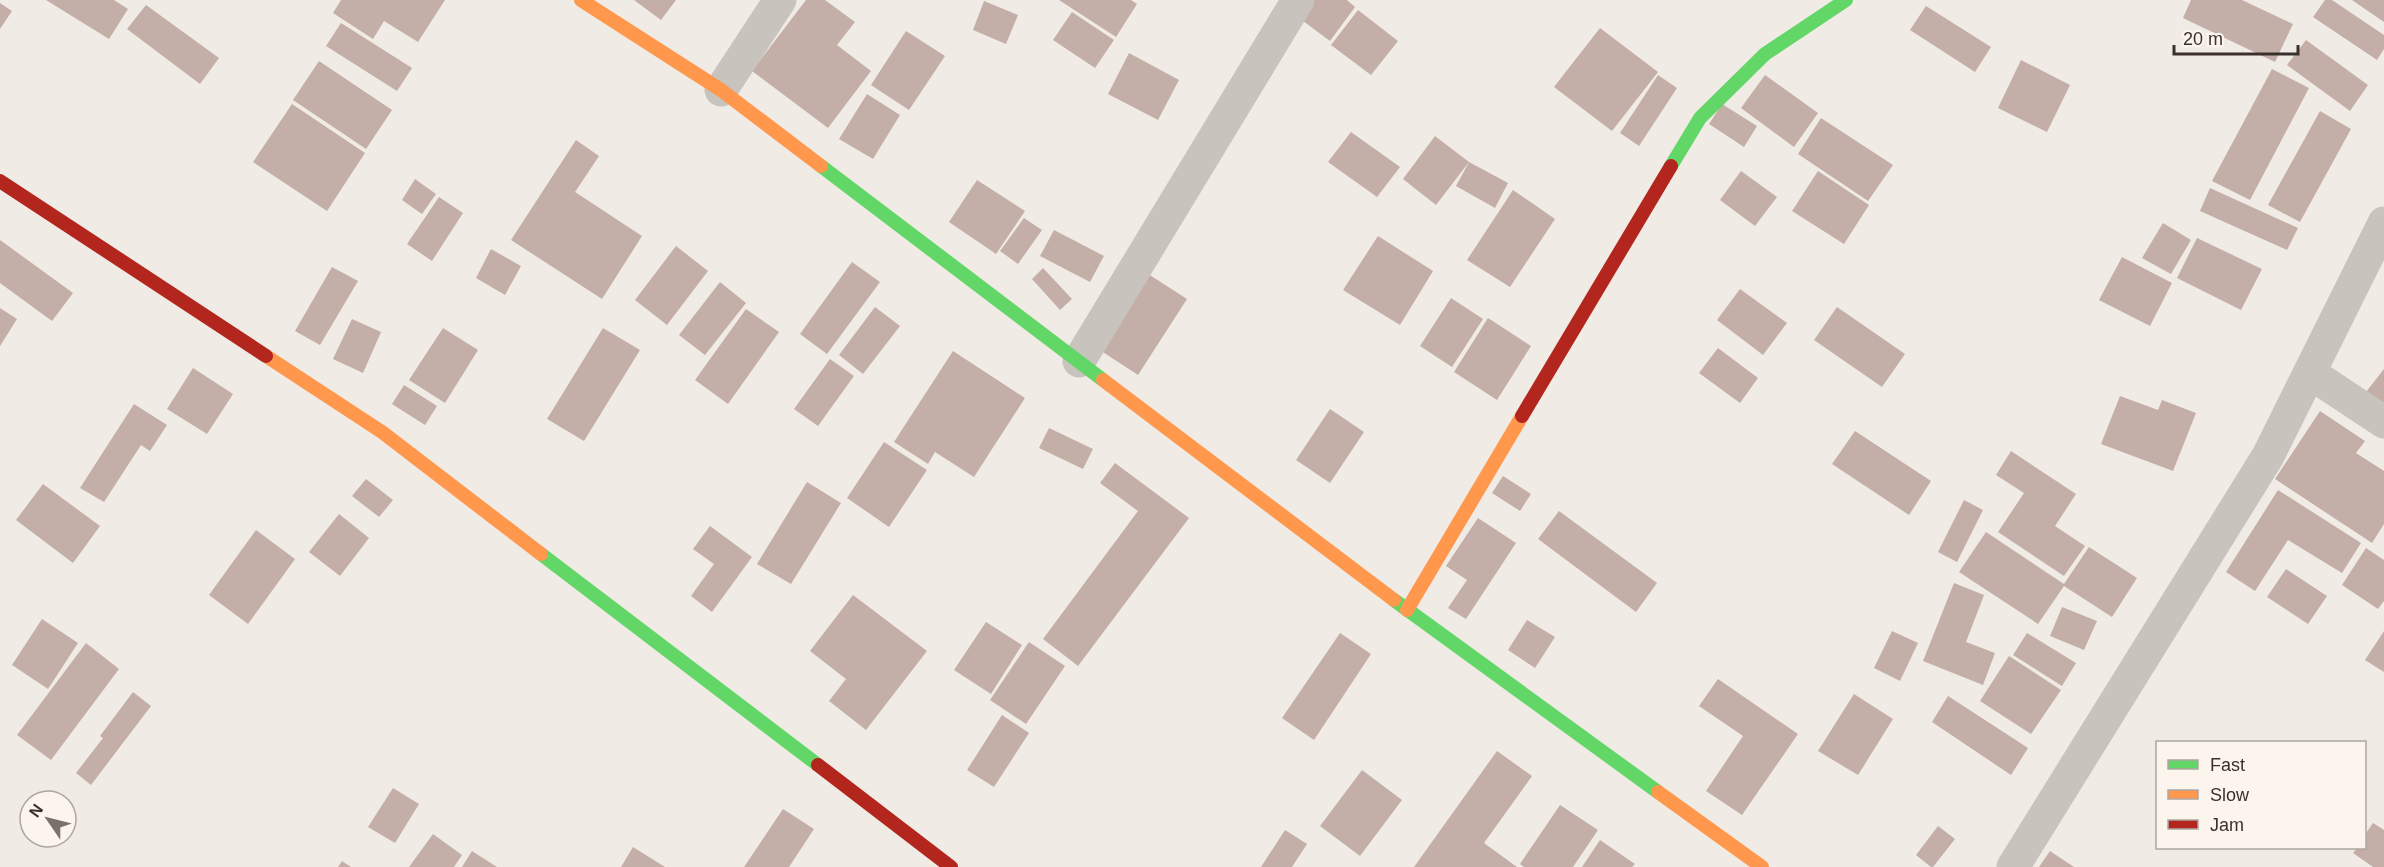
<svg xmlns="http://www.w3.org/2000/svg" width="2384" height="867" viewBox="0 0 2384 867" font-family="Arial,sans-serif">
<rect width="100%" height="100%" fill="#f0ebe5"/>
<path fill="#c3afa7" d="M 46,0 L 114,0 L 128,9 L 109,39 Z
M 341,0 L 445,0 L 418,42 L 384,21 L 373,39 L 333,13 Z
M 634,0 L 676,0 L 661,20 Z
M 806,0 L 825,0 L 855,22 L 837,45 L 871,71 L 828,128 L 752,71 Z
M 1059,0 L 1131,0 L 1137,4 L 1116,37 Z
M 1312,0 L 1347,0 L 1355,7 L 1330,41 L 1299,18 Z
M 2191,0 L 2242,0 L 2293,24 L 2275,62 L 2183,18 Z
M 2325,0 L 2332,0 L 2384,35 L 2384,49 L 2377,60 L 2313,17 Z
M 2352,0 L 2384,0 L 2384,22 Z
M 984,1 L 1018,15 L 1006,44 L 973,30 Z
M 0,3 L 12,11 L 0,29 Z
M 146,5 L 219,58 L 200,84 L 127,29 Z
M 1926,6 L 1991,47 L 1975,72 L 1910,30 Z
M 1358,10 L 1398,41 L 1371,75 L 1331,45 Z
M 1072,12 L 1114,40 L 1095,68 L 1053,40 Z
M 341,23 L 412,68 L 397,91 L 326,46 Z
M 1600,28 L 1658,72 L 1612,131 L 1554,87 Z
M 906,31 L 945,56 L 909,110 L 871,85 Z
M 2306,40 L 2368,85 L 2350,111 L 2287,65 Z
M 1129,53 L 1179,80 L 1158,120 L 1108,94 Z
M 2021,60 L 2070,85 L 2047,132 L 1998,108 Z
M 319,61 L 392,110 L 366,149 L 293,100 Z
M 2272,69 L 2309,88 L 2250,200 L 2212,181 Z
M 1658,75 L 1677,88 L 1639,146 L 1620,133 Z
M 1765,75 L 1818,113 L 1794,147 L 1741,108 Z
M 867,94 L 900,115 L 873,159 L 839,139 Z
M 292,104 L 365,153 L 327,211 L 253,162 Z
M 1722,104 L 1757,126 L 1744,147 L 1709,124 Z
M 2320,111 L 2351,129 L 2300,222 L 2268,205 Z
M 1821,118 L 1893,165 L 1868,201 L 1798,154 Z
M 1351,132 L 1400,167 L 1377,197 L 1328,162 Z
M 1435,136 L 1469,162 L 1436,205 L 1403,179 Z
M 576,140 L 599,156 L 575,192 L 642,236 L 602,299 L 511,240 Z
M 1469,162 L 1508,183 L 1495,208 L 1456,186 Z
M 1741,171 L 1777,197 L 1755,226 L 1720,200 Z
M 1818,171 L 1869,205 L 1844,244 L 1792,211 Z
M 415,179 L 436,194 L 422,214 L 402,200 Z
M 977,180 L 1025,211 L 996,254 L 949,222 Z
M 2210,188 L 2298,228 L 2287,250 L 2200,211 Z
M 1513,190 L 1555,219 L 1510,287 L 1467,260 Z
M 439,197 L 463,213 L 432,261 L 407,244 Z
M 1024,218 L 1042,230 L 1018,264 L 1000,251 Z
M 2163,223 L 2191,240 L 2171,274 L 2142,258 Z
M 1054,230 L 1104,256 L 1090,282 L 1040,256 Z
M 1378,236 L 1433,271 L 1400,325 L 1343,290 Z
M 2197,238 L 2262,269 L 2241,310 L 2177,278 Z
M 0,240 L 73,293 L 52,321 L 0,283 Z
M 676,246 L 708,271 L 667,325 L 635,300 Z
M 491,249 L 521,266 L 505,295 L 476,278 Z
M 2122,257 L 2172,283 L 2150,326 L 2099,300 Z
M 852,262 L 880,282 L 827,354 L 800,334 Z
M 332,267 L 358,281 L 320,345 L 295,331 Z
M 1043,268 L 1072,299 L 1060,310 L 1032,279 Z
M 1142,270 L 1187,299 L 1138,375 L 1092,345 Z
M 720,282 L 746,303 L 705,355 L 679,335 Z
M 1740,289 L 1787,323 L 1763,355 L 1717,320 Z
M 1451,298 L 1483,319 L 1452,367 L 1420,346 Z
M 875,307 L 900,326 L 863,374 L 839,355 Z
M 1837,307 L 1905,354 L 1882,387 L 1814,340 Z
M 0,308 L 17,319 L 0,346 Z
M 746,309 L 779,332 L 728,404 L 695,380 Z
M 1488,318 L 1531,346 L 1497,400 L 1454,372 Z
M 352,319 L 381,332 L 363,373 L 333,359 Z
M 443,328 L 478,350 L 445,403 L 409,380 Z
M 603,328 L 640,350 L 584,441 L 547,419 Z
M 1718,348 L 1758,378 L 1740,403 L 1699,373 Z
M 953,351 L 1025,398 L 974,477 L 935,452 L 928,464 L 894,442 Z
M 830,359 L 854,376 L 818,426 L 794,409 Z
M 193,368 L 233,394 L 207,434 L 167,409 Z
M 2384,369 L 2384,405 L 2366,392 Z
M 404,385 L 437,406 L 425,425 L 392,404 Z
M 2120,396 L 2158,410 L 2162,400 L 2196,413 L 2173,471 L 2101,444 Z
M 134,404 L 167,425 L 150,451 L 141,445 L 104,502 L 80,488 Z
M 1330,409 L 1364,432 L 1330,483 L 1296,460 Z
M 2320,411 L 2365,441 L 2356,453 L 2384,471 L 2384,524 L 2372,543 L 2275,479 Z
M 1049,428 L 1093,449 L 1083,469 L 1039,448 Z
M 1855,431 L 1931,481 L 1909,515 L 1832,464 Z
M 884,442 L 927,470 L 889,527 L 847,498 Z
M 2011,451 L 2076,494 L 2055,526 L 2085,546 L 2064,576 L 1998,532 L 2024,493 L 1996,475 Z
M 1115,463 L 1189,518 L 1078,666 L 1043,639 L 1138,511 L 1100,483 Z
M 1503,476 L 1531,494 L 1520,511 L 1492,493 Z
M 366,479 L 393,500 L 379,517 L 352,496 Z
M 807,482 L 841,503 L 791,584 L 757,564 Z
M 43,484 L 100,526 L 73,563 L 16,520 Z
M 2278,490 L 2361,543 L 2342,573 L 2288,540 L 2255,591 L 2226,572 Z
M 1964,500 L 1983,510 L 1957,562 L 1938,552 Z
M 1559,511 L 1657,583 L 1636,612 L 1538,539 Z
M 339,514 L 369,538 L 340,576 L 309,552 Z
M 1478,518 L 1516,543 L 1466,619 L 1448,608 L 1467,580 L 1446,566 Z
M 710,526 L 752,557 L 712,612 L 691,596 L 714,564 L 693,549 Z
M 256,530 L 295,559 L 248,624 L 209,595 Z
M 1986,532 L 2064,584 L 2089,547 L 2137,578 L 2112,617 L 2064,586 L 2038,624 L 1959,572 Z
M 2366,548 L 2384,560 L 2384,601 L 2378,609 L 2342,585 Z
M 2286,569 L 2327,596 L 2308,624 L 2267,597 Z
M 1954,583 L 1984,595 L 1966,642 L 1995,653 L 1983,685 L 1923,661 Z
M 853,595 L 927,651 L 866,730 L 829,701 L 846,679 L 810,651 Z
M 2062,607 L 2097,621 L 2084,650 L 2050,636 Z
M 42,619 L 78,643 L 48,689 L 12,665 Z
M 1527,620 L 1555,637 L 1535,668 L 1508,650 Z
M 986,622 L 1022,645 L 991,694 L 954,670 Z
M 1892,631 L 1918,643 L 1900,681 L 1874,668 Z
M 2384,631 L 2384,672 L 2365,660 Z
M 1340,633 L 1371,654 L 1314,740 L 1282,718 Z
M 2027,633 L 2076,663 L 2062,686 L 2013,655 Z
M 1029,642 L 1065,666 L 1026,724 L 990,700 Z
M 86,643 L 119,669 L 51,760 L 17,735 Z
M 2009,656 L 2061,690 L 2031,734 L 1980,701 Z
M 1718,679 L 1798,734 L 1742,815 L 1706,791 L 1743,736 L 1699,706 Z
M 133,692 L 151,706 L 91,785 L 76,773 L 103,738 L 100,736 Z
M 1854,694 L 1893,719 L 1858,775 L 1818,751 Z
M 1948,696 L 2028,748 L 2011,775 L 1932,722 Z
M 1002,715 L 1029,733 L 994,787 L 967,770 Z
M 1497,751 L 1532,776 L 1484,843 L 1517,867 L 1414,867 Z
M 1362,770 L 1402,800 L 1360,856 L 1320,826 Z
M 393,788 L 419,804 L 395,843 L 368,827 Z
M 1560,805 L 1598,830 L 1573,867 L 1524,867 L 1520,864 Z
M 783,809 L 814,829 L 789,867 L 744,867 Z
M 2373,823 L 2384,830 L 2384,867 L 2373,867 L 2353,853 L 2357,848 L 2364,848 L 2364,836 Z
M 1938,826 L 1955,839 L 1933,867 L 1931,867 L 1916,855 Z
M 1285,830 L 1307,844 L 1292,867 L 1261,867 Z
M 433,834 L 462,855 L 454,867 L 409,867 Z
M 1600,840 L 1635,864 L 1632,867 L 1582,867 Z
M 633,847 L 665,867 L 621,867 Z
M 472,851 L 497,867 L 462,867 Z
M 2050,851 L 2074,867 L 2039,867 Z
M 342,861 L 351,867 L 338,867 Z"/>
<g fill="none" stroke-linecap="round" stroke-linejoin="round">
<path stroke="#c9c3be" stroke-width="33" d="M 721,90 L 780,0
M 1079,361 L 1298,0
M 2310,373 L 2384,422
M 2013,867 L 2268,456 L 2384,223"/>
<path stroke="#63d668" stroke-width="14" d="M 821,166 L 1103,380
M 1671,166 L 1700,118 L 1765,54 L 1846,0
M 541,554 L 818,765
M 1394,600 L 1658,792"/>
<path stroke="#ff974d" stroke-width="14" d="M 581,0 L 721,90 L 821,166
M 266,356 L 382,432 L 541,554
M 1103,380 L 1394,600
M 1407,610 L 1522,416
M 1658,792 L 1762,867"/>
<path stroke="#b3261e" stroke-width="14" d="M 0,181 L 266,356
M 1522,416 L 1671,166
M 818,765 L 951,867"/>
</g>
<rect x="2156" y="741" width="210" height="108" fill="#fbf5ee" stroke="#aea6a0" stroke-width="1.5"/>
<rect x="2168" y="760" width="30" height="9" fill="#63d668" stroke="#aea6a0" stroke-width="1.5"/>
<text x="2210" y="771" font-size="18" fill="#3b302b">Fast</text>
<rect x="2168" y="790" width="30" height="9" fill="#ff974d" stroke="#aea6a0" stroke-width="1.5"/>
<text x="2210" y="801" font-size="18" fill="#3b302b">Slow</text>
<rect x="2168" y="820" width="30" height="9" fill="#b3261e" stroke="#aea6a0" stroke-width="1.5"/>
<text x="2210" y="831" font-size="18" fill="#3b302b">Jam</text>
<g transform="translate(48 819) rotate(305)"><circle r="28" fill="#fbf5ee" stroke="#aea6a0" stroke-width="1.5"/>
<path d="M0-4.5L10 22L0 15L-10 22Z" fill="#7a716c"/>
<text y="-9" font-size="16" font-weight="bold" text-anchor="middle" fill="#3b302b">N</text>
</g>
<path d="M2174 45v9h124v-9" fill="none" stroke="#3b302b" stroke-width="3"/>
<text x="2183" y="45" font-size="18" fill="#3b302b" stroke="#fbf5ee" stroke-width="4.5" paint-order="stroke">20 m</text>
</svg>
